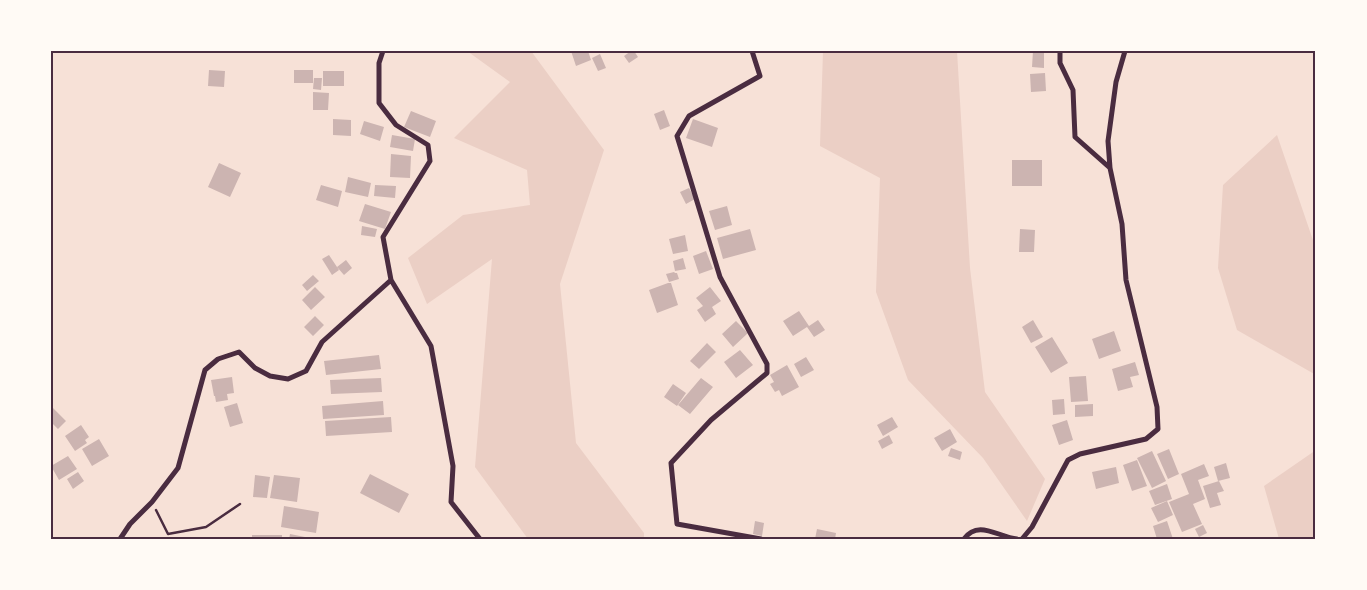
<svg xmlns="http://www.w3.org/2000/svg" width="1367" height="590" viewBox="0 0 1367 590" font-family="Quicksand,sans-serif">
<rect width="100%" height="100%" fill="#f7e1d7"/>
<path fill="#ebcfc5" d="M 467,51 L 531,51 L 604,150 L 560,284 L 576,443 L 644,533 L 644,539 L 528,539 L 475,467 L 492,259 L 427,304 L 408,258 L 463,215 L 530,205 L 527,170 L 454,138 L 510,82 Z
M 823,51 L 957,51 L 970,268 L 985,392 L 1045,479 L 1027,521 L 983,458 L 908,380 L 876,292 L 880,178 L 820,146 Z
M 1277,135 L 1316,249 L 1316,375 L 1237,330 L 1218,268 L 1223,185 Z
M 1316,450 L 1316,539 L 1279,539 L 1264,486 Z"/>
<path fill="#ccb4b1" d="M 571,51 L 588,51 L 591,60 L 576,66 Z
M 631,51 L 634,51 L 638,57 L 629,63 L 624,56 Z
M 1033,51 L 1044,51 L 1044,68 L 1032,67 Z
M 600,54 L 606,68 L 598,71 L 592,58 Z
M 209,70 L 225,71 L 224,87 L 208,86 Z
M 294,70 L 313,70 L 313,83 L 294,83 Z
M 323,71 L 344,71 L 344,86 L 323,86 Z
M 1045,73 L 1046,91 L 1031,92 L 1030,74 Z
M 314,78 L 322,78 L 321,90 L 313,89 Z
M 313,92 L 329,93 L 328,110 L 313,110 Z
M 664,110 L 670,126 L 660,130 L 654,114 Z
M 411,111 L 436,121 L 430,137 L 404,127 Z
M 333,119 L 351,120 L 351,136 L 333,135 Z
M 693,119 L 718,128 L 712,147 L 686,138 Z
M 364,121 L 384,127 L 380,141 L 360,134 Z
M 392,135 L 415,139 L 413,151 L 390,147 Z
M 391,154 L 411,156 L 410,178 L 390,177 Z
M 1012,160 L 1042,160 L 1042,186 L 1012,186 Z
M 219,163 L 241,173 L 230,197 L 208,187 Z
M 348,177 L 371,183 L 368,197 L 345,192 Z
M 321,185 L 342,191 L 338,207 L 316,200 Z
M 375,185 L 396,186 L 395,198 L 374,196 Z
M 689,188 L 695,199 L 686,204 L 680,192 Z
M 365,204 L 391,212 L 385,229 L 359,221 Z
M 727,206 L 732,225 L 715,230 L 709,211 Z
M 362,226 L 377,229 L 375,237 L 361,235 Z
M 750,229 L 756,250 L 723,259 L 717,238 Z
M 1020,229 L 1035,230 L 1034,252 L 1019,252 Z
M 685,235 L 688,251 L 673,254 L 669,239 Z
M 706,251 L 713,269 L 699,274 L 693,256 Z
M 329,255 L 339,270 L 332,275 L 322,259 Z
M 683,258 L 686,269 L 675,271 L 673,261 Z
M 346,260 L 352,268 L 344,275 L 337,267 Z
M 674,272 L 675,273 L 677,273 L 679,279 L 669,282 L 666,274 Z
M 313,275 L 319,281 L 307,291 L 302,285 Z
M 668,283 L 671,283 L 678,305 L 657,313 L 649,290 Z
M 315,287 L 325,297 L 311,310 L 302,300 Z
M 710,287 L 721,301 L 712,307 L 716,314 L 705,322 L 697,310 L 703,306 L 696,298 Z
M 799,311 L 809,326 L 818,320 L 825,330 L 814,337 L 807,327 L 793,336 L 783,321 Z
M 315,316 L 324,325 L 313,336 L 304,327 Z
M 1033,320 L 1043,337 L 1031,343 L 1022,327 Z
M 736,321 L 748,333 L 733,347 L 722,334 Z
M 1114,331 L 1121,351 L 1099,359 L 1092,339 Z
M 1052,337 L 1068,363 L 1051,373 L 1035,347 Z
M 707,343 L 716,352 L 699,369 L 690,361 Z
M 740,350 L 753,365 L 736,378 L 724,362 Z
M 379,355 L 381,369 L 326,375 L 324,361 Z
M 806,357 L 814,370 L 801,377 L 794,364 Z
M 1135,362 L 1139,375 L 1130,377 L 1133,387 L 1118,391 L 1112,369 Z
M 787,365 L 799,387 L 782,396 L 779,390 L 775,392 L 770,384 L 774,382 L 770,375 Z
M 1086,376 L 1088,401 L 1071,402 L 1069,377 Z
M 232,377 L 234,393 L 227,394 L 228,400 L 216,402 L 215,396 L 214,396 L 211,380 Z
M 381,378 L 382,392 L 331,394 L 330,380 Z
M 701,378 L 713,387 L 690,414 L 678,405 Z
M 673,384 L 686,393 L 677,406 L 664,397 Z
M 1064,399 L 1065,414 L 1053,415 L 1052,400 Z
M 383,401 L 384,415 L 323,419 L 322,406 Z
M 237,403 L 243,423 L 230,427 L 224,407 Z
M 1093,404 L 1093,416 L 1075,417 L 1075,405 Z
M 53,408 L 66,421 L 58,429 L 51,422 Z
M 391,417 L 392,432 L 326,436 L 325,421 Z
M 892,417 L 898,427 L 883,436 L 877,425 Z
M 1067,420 L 1073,440 L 1059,445 L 1052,425 Z
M 81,425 L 89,437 L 85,440 L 87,443 L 75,451 L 65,436 Z
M 950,429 L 957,442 L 942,451 L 934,438 Z
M 889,435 L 893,443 L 882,449 L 878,441 Z
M 99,439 L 109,456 L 92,466 L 82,449 Z
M 951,448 L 962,452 L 960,460 L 948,456 Z
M 1169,449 L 1179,474 L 1168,479 L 1157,454 Z
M 1152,451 L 1166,481 L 1152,488 L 1137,458 Z
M 68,456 L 77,469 L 59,480 L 51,466 Z
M 1137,460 L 1147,486 L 1132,491 L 1123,465 Z
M 1226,463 L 1230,478 L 1218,481 L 1214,467 Z
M 1204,464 L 1209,476 L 1198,480 L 1205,499 L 1193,504 L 1202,524 L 1182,532 L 1169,502 L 1189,494 L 1181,474 Z
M 1116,467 L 1119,483 L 1096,489 L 1092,472 Z
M 78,472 L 84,481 L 73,489 L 67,479 Z
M 370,474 L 409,494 L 399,513 L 360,493 Z
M 255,475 L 270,477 L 267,498 L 253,497 Z
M 274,475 L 300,478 L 297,502 L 270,498 Z
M 1219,481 L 1224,491 L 1217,493 L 1221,505 L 1210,508 L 1203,486 Z
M 1167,484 L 1172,499 L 1155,505 L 1149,491 Z
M 1167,501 L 1173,515 L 1158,522 L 1151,508 Z
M 284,506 L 319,512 L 316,533 L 281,527 Z
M 755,521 L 764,523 L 762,536 L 753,534 Z
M 1167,521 L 1173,539 L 1157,539 L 1153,526 Z
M 1203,525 L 1207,533 L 1199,537 L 1195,529 Z
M 817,529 L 836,533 L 835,539 L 815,539 Z
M 290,534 L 310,538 L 310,539 L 289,539 Z
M 252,535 L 282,535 L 282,539 L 252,539 Z"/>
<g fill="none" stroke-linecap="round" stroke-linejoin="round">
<path stroke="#4a2c40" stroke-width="2.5" d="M 156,510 L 168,534 L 206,527 L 240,504"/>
<path stroke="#4a2c40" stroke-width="5" d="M 383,51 L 379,63 L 379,103 L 396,125 L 428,145 L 430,161 L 383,237 L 391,280 L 431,346 L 453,466 L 451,502 L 480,539
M 752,51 L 760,76 L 689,116 L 677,136 L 720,277 L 767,364 L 767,373 L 711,420 L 671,463 L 677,524 L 761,539
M 1060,51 L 1060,63 L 1073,90 L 1075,137 L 1110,168
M 120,539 L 130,524 L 152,502 L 178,468 L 205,370 L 218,359 L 239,352 L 255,368 L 270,376 L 288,379 L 306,371 L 322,342 L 391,280
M 964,539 C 978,519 998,537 1017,539
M 1022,539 L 1032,527 L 1068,460 L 1080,454 L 1146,439 L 1158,429 L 1157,407 L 1126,280 L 1122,224 L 1110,168 L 1108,141 L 1116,82 L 1125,51"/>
</g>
<rect width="1367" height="590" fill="none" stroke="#fffaf5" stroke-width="105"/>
<rect x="52" y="52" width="1262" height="486" fill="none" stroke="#4a2c40" stroke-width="2"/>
</svg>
